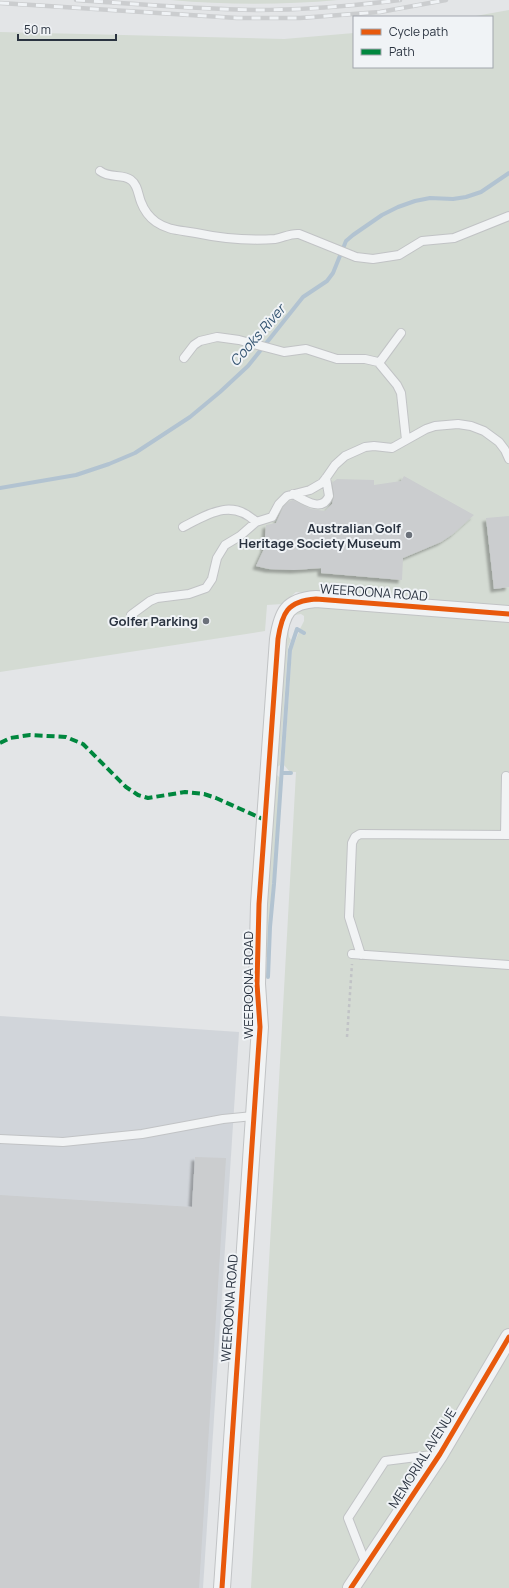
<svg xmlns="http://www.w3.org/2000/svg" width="509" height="1588" viewBox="0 0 509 1588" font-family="Manrope,sans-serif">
<defs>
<filter id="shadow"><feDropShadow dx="-3.5" dy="3.5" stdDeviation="1" flood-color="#0004"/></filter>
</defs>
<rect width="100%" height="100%" fill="#e3e5e7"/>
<path fill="#d1d5da" d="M 0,1016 L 239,1032 L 203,1588 L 0,1588 Z"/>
<path fill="#d4dbd3" d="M 171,0 L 338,0 C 283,5 226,5 171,0 Z
M 509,10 L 509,608 L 296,592 L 282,604 L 267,605 L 265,631 L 0,672 L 0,32 L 284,39 L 354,33 L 354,67 L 492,67 L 492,17 L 470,17 Z
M 314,606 L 509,620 L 509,1588 L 251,1588 L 296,772 L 290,772 L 284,765 L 292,649 L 299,632 L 304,635 L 304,631 L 300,629 L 304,621 L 304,616 L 301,614 L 294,615 L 303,609 Z
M 288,624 L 289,637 L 291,640 L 288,647 L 280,765 L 276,768 L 276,774 L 280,778 L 267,957 L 264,957 L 283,646 Z"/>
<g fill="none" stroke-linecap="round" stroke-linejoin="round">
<path stroke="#b2c3d1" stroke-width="4" d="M 0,488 L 76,475 L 109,464 L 135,453 L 190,417 L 220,392 L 248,366 L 303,297 L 327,281 L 333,273 L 346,241 L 353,235 L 382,215 L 398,207 L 415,201 L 430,198 L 453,199 L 466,197 L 481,192 L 509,173
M 282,773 L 291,773
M 268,977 L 270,927 L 274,884 L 290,650 L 297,629 L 304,633"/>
</g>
<path fill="#cbcdcf" filter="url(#shadow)" d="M 404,476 L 474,515 L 453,534 L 441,542 L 403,558 L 402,580 L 321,573 L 321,568 L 294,570 L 269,569 L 256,566 L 264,549 L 266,525 L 276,523 L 283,507 L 290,501 L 293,500 L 311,509 L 325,511 L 332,504 L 334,495 L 332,483 L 337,479 L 374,480 L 374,485 L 401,481 Z
M 509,516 L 509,587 L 494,589 L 486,518 Z
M 195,1157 L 226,1158 L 199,1588 L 0,1588 L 0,1195 L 192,1207 Z"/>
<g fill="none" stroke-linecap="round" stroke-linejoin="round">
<g stroke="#c1c3c5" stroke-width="10">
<path id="service" d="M 100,171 C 110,179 122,173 131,180 C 138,185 138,195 141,202 C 144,210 149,217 156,222 C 169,231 181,230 196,233 C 224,239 246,241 275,239 C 283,238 290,233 299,234 L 356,257 L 373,259 L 399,255 L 422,241 L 454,238 L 509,216
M 184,358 L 194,345 L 200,341 L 217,337 L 239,340 L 284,352 L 306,349 L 337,359 L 365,359 L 378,362 L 397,385 L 401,393 L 406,440
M 379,363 L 401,333
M 293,494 C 304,500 322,513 329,496 L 326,478
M 183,527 C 208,514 232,498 256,522
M 131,615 L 150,601 L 157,598 L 189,594 L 206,588 L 212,579 L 217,558 L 225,545 L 240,536 L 256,522 L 272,517 L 279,504 L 287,496 L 310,490 L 322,483 L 326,478 L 335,465 L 345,456 L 365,447 L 374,446 L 392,448 L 426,429 L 435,426 L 458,424 L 471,426 L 484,431 L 499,442 L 505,450 L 509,459
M 505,835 L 506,776
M 352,954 L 509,965
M 361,955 L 349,917 L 352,843 L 355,837 L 360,834 L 509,835
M 0,1139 L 63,1142 L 142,1134 L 223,1119 L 253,1116
M 366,1564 L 348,1518 L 385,1461 L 440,1454"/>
</g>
<g stroke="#c1c3c5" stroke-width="18">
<path id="minor" d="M 222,1588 L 260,1027 L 257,984 L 259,904 L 278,639 C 282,613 287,601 316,599 L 509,614
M 351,1588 L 440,1454 L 509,1337"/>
</g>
<path stroke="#c1c3c6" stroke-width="2.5" stroke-dasharray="3 3" stroke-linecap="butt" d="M 347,1037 L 352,964"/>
<use href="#service" stroke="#f1f3f4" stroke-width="8"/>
<use href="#minor" stroke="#f1f3f4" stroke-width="16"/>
<g stroke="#cbcdcf" stroke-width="4.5">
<path id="rail" d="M 76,0 C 136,4 196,9 256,10 C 304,10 352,6 400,0
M 0,3 L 237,18 L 300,18 L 380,12 L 446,0"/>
</g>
<use href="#rail" stroke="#f0f3f6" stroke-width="3" stroke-dasharray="9" stroke-linecap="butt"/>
<path stroke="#00873e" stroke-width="4" stroke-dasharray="8 4" stroke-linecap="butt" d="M 0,743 L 10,738 L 30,735 L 66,737 L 83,744 L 126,787 L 138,795 L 148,798 L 185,792 L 204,794 L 216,798 L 265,820"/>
<g stroke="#f0f3f6" stroke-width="8">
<path id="cycleway" d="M 222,1588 L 260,1027 L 257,984 L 259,904 L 278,639 C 282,613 287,601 316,599 L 509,614
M 351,1588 L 440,1454 L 509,1337"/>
</g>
<use href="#cycleway" stroke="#e8590c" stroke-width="5"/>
</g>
<g fill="#6b717a" stroke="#f0f3f6" stroke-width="1.5">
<circle cx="409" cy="535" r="4"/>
<circle cx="206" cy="621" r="4"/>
</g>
<g text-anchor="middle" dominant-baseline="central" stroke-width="4" stroke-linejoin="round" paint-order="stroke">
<g font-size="13" font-weight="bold" fill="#2a3340" stroke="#f0f3f6" text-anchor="end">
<text x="401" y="528">Australian Golf<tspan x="401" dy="15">Heritage Society Museum</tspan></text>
<text x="198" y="621">Golfer Parking</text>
</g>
<g font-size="13" fill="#2a3340" stroke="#f0f3f6">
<text transform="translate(374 592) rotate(4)">WEEROONA ROAD</text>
<text transform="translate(248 985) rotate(-90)">WEEROONA ROAD</text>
<text transform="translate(229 1308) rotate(-86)">WEEROONA ROAD</text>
<text transform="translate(422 1458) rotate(-58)">MEMORIAL AVENUE</text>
</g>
<g font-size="14" font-style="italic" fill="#355572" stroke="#f0f3f6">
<text transform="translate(257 335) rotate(-49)">Cooks River</text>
</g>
</g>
<rect x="353" y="16" width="140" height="52" fill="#f0f3f6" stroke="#a1a6ad"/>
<rect x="361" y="29" width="20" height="6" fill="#e8590c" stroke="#a1a6ad"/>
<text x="389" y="36" font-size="12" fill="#2a3340">Cycle path</text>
<rect x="361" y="49" width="20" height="6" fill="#00873e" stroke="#a1a6ad"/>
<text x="389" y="56" font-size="12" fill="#2a3340">Path</text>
<path d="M18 34v6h98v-6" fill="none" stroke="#2a3340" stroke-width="2"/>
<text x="24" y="34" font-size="12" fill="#2a3340" stroke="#f0f3f6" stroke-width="3" paint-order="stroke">50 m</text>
</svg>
